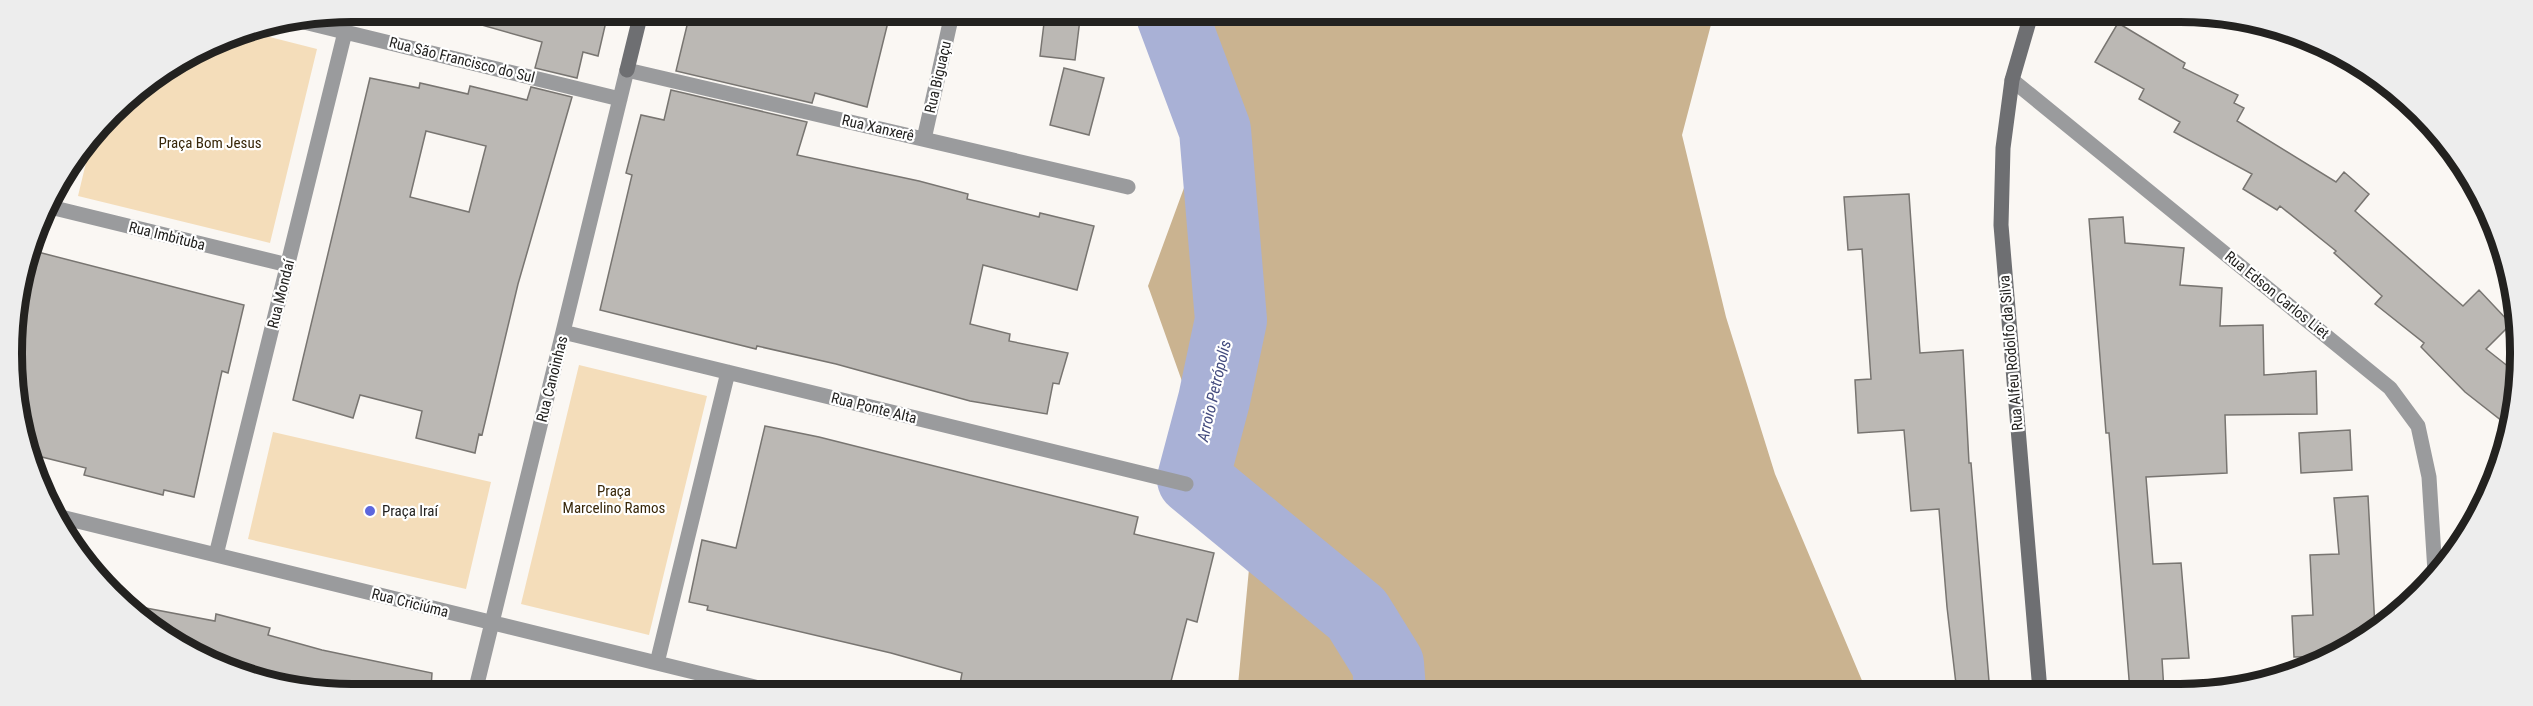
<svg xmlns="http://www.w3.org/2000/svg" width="2533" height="706" viewBox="0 0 2533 706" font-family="'Roboto Condensed',sans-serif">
<rect width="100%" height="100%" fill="#faf7f3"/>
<path fill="#f4ddba" d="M 250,32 L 317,49 L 270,243 L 78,196 L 90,146 L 128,97 L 223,38 Z
M 579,365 L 707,396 L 649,635 L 521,604 Z
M 273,432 L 491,482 L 466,589 L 248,539 Z"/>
<path fill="#cab390" d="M 1142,15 L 1713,17 L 1682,135 L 1726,317 L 1775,474 L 1866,690 L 1240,689 L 1238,685 L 1249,569 L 1148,286 L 1199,147 Z"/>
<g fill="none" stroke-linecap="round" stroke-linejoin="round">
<path stroke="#a9b1d6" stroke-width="72" d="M 1172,15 L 1215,130 L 1231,320 L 1214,400 L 1193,479 L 1357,614 L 1388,664 L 1390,690"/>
</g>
<path fill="#bbb8b4" stroke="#787571" stroke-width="1.5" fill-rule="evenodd" d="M 472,12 L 546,13 L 608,13 L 598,56 L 583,52 L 577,78 L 535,68 L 542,42 L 471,22 Z
M 690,13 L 774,13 L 805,21 L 807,14 L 890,14 L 867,107 L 815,93 L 812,103 L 676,71 Z
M 1045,15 L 1080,19 L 1075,60 L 1040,56 Z
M 2118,23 L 2185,63 L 2183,68 L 2238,95 L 2234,103 L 2244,108 L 2237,121 L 2336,182 L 2344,172 L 2369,194 L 2355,211 L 2463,306 L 2479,290 L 2511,324 L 2486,349 L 2514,371 L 2515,419 L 2511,428 L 2465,392 L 2421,347 L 2424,343 L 2375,304 L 2382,296 L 2334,253 L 2336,251 L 2280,206 L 2277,210 L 2243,189 L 2252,174 L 2174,132 L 2180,122 L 2139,99 L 2144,89 L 2095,62 Z
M 1064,68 L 1104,78 L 1089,135 L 1050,125 Z
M 370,78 L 419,88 L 420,83 L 468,94 L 470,86 L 527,100 L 531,87 L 572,97 L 518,284 L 482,435 L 479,434 L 475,453 L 416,438 L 422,411 L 360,395 L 353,418 L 293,400 ZM 426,131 L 486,146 L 469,212 L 410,197 Z
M 671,90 L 807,122 L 797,155 L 919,181 L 968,194 L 967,199 L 1039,217 L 1040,213 L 1094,226 L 1077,290 L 983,265 L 970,324 L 1010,334 L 1009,341 L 1068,353 L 1059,384 L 1053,383 L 1047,414 L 970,401 L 836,364 L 757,346 L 756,349 L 600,310 L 632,175 L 626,173 L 641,115 L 664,120 Z
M 1909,194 L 1920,353 L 1963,350 L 1969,463 L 1971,463 L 1989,681 L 1956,684 L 1947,607 L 1939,509 L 1911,511 L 1904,430 L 1858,433 L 1855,380 L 1871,379 L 1862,249 L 1848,250 L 1844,197 Z
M 2123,217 L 2125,243 L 2184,248 L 2180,285 L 2222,288 L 2220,326 L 2263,325 L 2264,375 L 2316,371 L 2317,414 L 2225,415 L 2227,473 L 2146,477 L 2153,564 L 2181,563 L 2189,658 L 2162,659 L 2164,691 L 2130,691 L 2109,433 L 2106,433 L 2089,219 Z
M 34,251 L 244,305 L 228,373 L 222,371 L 194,497 L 164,490 L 163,495 L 84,475 L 86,468 L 30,454 L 24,442 L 13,330 Z
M 765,426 L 819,437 L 1138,517 L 1134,534 L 1214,553 L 1197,622 L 1187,619 L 1169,689 L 959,689 L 962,673 L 891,653 L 707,610 L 708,606 L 689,602 L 702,540 L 736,548 Z
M 2350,430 L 2352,470 L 2301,473 L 2299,433 Z
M 2368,496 L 2375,628 L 2330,656 L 2294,657 L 2292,616 L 2313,615 L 2310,555 L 2339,554 L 2334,498 Z
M 130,605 L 215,621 L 216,614 L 270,628 L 268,635 L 322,650 L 432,673 L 431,688 L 287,688 L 164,637 Z"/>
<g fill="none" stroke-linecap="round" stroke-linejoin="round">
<path stroke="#9a9b9d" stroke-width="15" d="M 304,22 L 620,99
M 2012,80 L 2390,388 L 2418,426 L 2429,477 L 2435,572
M 924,139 L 952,14
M 46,206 L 288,265
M 53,208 L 59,187
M 563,332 L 1186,484
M 61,517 L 759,688
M 216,555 L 345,32
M 657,663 L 728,372
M 476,688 L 627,70 L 1128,187"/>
<path stroke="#6e6f72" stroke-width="15" d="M 2030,18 L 2012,80 L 2003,148 L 2001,225 L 2040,691
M 627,70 L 641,13"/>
</g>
<circle fill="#5c66dd" stroke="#fff" stroke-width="2" cx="370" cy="511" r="6"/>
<g text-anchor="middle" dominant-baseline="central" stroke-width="4.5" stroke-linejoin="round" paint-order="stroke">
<g font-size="15" fill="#232220" stroke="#fff">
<text transform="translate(462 60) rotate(14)">Rua São Francisco do Sul</text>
<text transform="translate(938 77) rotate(-77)">Rua Biguaçu</text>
<text transform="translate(878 128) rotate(13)">Rua Xanxerê</text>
<text transform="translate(167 236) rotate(14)">Rua Imbituba</text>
<text transform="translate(281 294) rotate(-76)">Rua Mondaí</text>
<text transform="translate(2277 295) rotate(39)">Rua Edson Carlos Liet</text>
<text transform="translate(2011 353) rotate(-95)">Rua Alfeu Rodolfo da Silva</text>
<text transform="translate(552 379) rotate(-76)">Rua Canoinhas</text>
<text transform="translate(874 408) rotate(14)">Rua Ponte Alta</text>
<text transform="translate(410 603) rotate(14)">Rua Criciúma</text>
</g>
<g font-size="15" fill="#382709" stroke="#fff">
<text x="210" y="143">Praça Bom Jesus</text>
<text x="614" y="491">Praça<tspan x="614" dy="17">Marcelino Ramos</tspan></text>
</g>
<g font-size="15" fill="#232220" stroke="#fff" text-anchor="start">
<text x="382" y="511">Praça Iraí</text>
</g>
<g font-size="16" font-style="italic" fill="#434b7e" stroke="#fff">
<text transform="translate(1214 391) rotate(-77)">Arroio Petrópolis</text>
</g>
</g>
<path d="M0 0H2533V706H0ZM352 22H2180A330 330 0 0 1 2510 352V354A330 330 0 0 1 2180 684H352A330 330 0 0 1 22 354V352A330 330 0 0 1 352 22Z" fill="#ededed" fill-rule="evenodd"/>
<path fill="none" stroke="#232220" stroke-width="8" d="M352 22H2180A330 330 0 0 1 2510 352V354A330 330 0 0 1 2180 684H352A330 330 0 0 1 22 354V352A330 330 0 0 1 352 22Z"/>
</svg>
